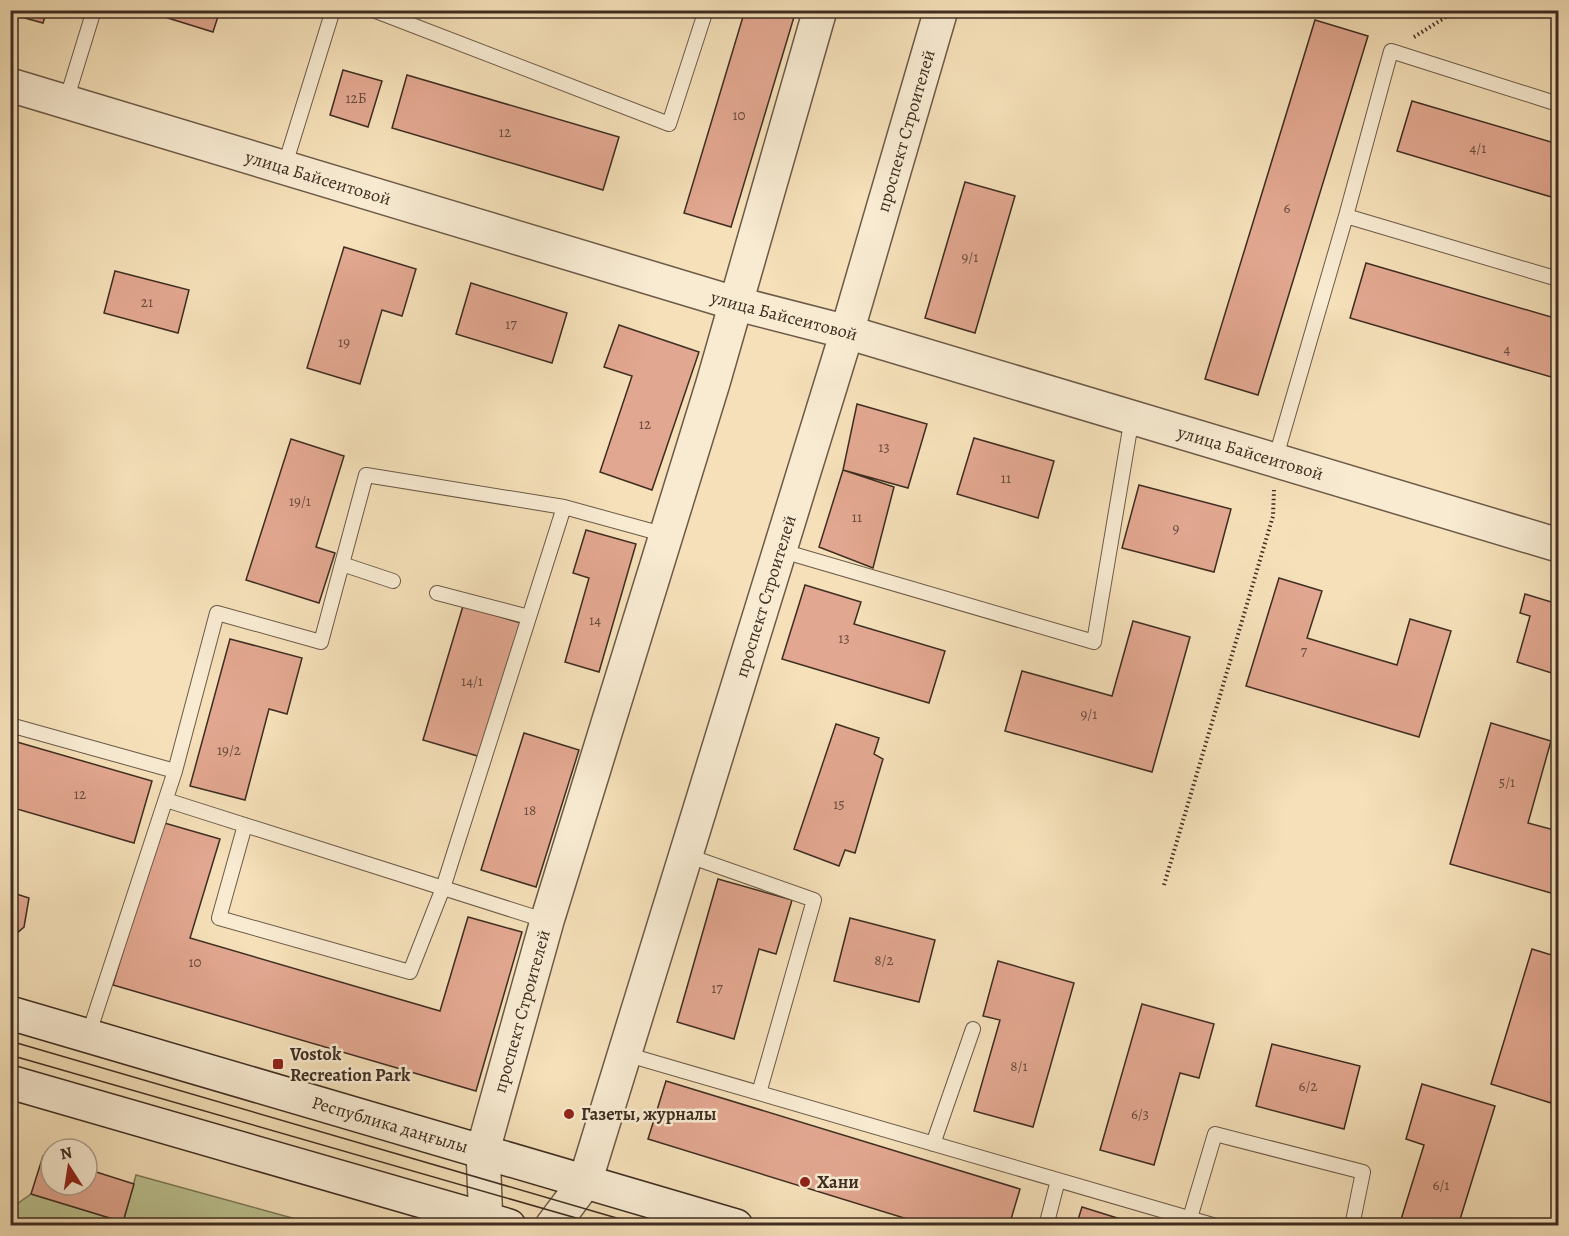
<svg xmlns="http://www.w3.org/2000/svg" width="1569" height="1236" viewBox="0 0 1569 1236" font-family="Alegreya,serif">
<rect width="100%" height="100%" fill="#f5e0b9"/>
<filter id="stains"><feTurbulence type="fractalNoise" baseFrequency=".00333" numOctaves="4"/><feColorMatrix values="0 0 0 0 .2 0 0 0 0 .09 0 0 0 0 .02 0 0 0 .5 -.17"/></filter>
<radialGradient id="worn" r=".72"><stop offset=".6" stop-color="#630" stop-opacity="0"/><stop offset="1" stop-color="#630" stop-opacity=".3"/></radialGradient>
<path fill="#bbc290" stroke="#7c7858" stroke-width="1.5" d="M 136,1175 L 318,1225 L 11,1225 L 10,1205 L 14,1206 L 31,1194 L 123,1222 Z"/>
<path fill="#e2a790" stroke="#3e2d21" stroke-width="1.5" d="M 10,10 L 47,10 L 43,23 L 10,14 Z
M 142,10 L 220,10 L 213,32 Z
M 745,10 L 771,10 L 794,17 L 731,227 L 684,213 Z
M 1315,20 L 1368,36 L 1258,395 L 1205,379 Z
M 343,70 L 382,81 L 368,127 L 330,115 Z
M 407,75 L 619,137 L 603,190 L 392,128 Z
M 1412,101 L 1558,144 L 1558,199 L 1397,151 Z
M 965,182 L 1015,196 L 975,333 L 925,318 Z
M 344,247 L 416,269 L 402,316 L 382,310 L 360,384 L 307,368 Z
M 1366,263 L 1558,319 L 1558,379 L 1350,318 Z
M 115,271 L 189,290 L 178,333 L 104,313 Z
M 471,283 L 567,313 L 552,363 L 456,334 Z
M 619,325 L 699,352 L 652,490 L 600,472 L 632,376 L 604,367 Z
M 857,404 L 927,424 L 908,488 L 843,470 Z
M 974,438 L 1054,461 L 1038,518 L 957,494 Z
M 291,439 L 344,456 L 316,547 L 335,553 L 319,603 L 246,580 Z
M 843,470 L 894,487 L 873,568 L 819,547 Z
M 1139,485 L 1231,509 L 1214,572 L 1122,548 Z
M 586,530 L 636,544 L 599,672 L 565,662 L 589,578 L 573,573 Z
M 1279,578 L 1322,591 L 1307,638 L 1397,665 L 1410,619 L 1451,631 L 1419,737 L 1246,686 Z
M 805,585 L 861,602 L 854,624 L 945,651 L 929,703 L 782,659 Z
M 1525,594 L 1558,604 L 1558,675 L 1517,662 L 1530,616 L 1520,613 Z
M 463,606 L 521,623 L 481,757 L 423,740 Z
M 1133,621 L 1190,637 L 1152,772 L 1005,731 L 1022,671 L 1112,696 Z
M 230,639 L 302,658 L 287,714 L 269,709 L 245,800 L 190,786 Z
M 1491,723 L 1551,741 L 1528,823 L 1558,831 L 1558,895 L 1450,864 Z
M 836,724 L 879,738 L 874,754 L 883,759 L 855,853 L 845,850 L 839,866 L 794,849 Z
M 524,733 L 579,750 L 536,887 L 481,870 Z
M 10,740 L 152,781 L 134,843 L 10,807 Z
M 161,822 L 220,839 L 190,938 L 440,1011 L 468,917 L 522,932 L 476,1091 L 113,985 Z
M 718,879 L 792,900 L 776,954 L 759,949 L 734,1039 L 677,1022 Z
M 10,892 L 29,898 L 24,927 L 10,939 Z
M 850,918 L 935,940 L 919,1002 L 834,981 Z
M 1532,949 L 1558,957 L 1558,1080 L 1551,1103 L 1491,1084 Z
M 998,961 L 1074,983 L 1033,1127 L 974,1111 L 1000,1020 L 983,1016 Z
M 1142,1004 L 1214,1024 L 1199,1078 L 1180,1073 L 1154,1165 L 1100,1150 Z
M 1272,1044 L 1360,1066 L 1344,1129 L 1256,1106 Z
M 666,1081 L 1020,1189 L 1009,1226 L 930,1226 L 648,1139 Z
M 1422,1084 L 1495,1106 L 1458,1226 L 1399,1226 L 1424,1145 L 1406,1139 Z
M 43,1156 L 51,1159 L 51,1185 L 87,1185 L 87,1169 L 134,1184 L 123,1222 L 31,1194 Z
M 1082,1207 L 1143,1226 L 1076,1226 Z"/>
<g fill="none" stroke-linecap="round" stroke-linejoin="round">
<g stroke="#6c5a47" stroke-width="16">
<path id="service" d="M 373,10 L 669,124 L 706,10
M 66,101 L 94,10
M 284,168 L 333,10
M 1346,216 L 1558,279
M 1275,460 L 1346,216 L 1391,51 L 1558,104
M 779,550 L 1094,642 L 1132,417
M 342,564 L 393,581
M 437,593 L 529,617
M 10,725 L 175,771 L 88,1036
M 175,771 L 217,613 L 321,642 L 366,475 L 564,507
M 166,800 L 547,921
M 245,825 L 219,918 L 410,972 L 443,888 L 564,507 L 666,535
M 686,855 L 814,900 L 759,1093
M 625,1054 L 1216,1226
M 933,1144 L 973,1029
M 1190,1218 L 1215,1134 L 1363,1172 L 1352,1226
M 1046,1226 L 1058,1180"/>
</g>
<g stroke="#6c5a47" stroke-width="36">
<g id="tertiary">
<path id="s1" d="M 10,85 L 734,303 L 847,332 L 1558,545"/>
<path id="s2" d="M 486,1226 L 483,1150 L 547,921 L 713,383 L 820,10"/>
<path id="s3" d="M 552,1226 L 585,1182 L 847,332 L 941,10"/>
</g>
</g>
<g stroke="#3e2d21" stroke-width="36">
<g id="secondary">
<path id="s4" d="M 10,1013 L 736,1226"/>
<path d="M 10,1082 L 509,1226"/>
</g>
</g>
<path stroke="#3e2d21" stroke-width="4" stroke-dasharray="1.5 3" stroke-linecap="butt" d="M 1414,37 L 1457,10
M 1164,885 L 1273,516 L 1274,490"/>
<use href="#service" stroke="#f8ebd2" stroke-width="14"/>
<use href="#tertiary" stroke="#f8ebd2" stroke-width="33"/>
<use href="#secondary" stroke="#f8ebd2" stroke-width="33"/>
<path stroke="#3e2d21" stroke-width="1.5" d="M 10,1041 L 644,1226
M 10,1055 L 604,1226"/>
</g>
<g fill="#8f2418" stroke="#f8ebd2" stroke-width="2">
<rect x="272" y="1058" width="12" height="12" rx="3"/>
<circle cx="569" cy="1114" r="6"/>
<circle cx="805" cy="1182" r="6"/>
</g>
<g text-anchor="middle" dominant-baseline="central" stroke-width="5" stroke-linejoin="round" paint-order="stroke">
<g font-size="15" fill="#674c3d">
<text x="356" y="98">12Б</text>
<text x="739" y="115">10</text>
<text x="505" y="132">12</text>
<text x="1478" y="148">4/1</text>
<text x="1287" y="208">6</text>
<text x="970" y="257">9/1</text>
<text x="147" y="302">21</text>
<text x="511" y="324">17</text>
<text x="344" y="342">19</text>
<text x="1507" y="349">4</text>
<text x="645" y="424">12</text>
<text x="884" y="447">13</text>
<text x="1006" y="478">11</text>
<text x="300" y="501">19/1</text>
<text x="857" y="517">11</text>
<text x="1176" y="528">9</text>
<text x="595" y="620">14</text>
<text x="844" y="638">13</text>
<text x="1304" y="651">7</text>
<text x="472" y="681">14/1</text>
<text x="1089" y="714">9/1</text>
<text x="229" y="750">19/2</text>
<text x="1507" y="782">5/1</text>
<text x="80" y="794">12</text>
<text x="839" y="804">15</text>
<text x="530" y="810">18</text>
<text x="884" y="960">8/2</text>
<text x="195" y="962">10</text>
<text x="717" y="988">17</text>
<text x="1019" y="1066">8/1</text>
<text x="1308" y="1086">6/2</text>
<text x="1140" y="1114">6/3</text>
<text x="1441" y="1185">6/1</text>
</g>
<g font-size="18" fill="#3e2d21" stroke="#f8ebd2">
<text stroke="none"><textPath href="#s3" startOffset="1154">проспект Строителей</textPath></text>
<text stroke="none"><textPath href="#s1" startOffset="322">улица Байсеитовой</textPath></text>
<text stroke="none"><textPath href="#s1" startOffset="808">улица Байсеитовой</textPath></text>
<text stroke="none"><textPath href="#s1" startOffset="1294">улица Байсеитовой</textPath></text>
<text stroke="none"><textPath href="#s3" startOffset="668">проспект Строителей</textPath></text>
<text stroke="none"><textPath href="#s2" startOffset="220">проспект Строителей</textPath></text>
<text stroke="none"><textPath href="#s4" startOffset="396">Республика даңғылы</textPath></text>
</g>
<g font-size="18" font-weight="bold" fill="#3e2d21" stroke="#f8ebd2" text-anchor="start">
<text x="290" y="1054">Vostok<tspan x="290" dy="21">Recreation Park</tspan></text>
<text x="581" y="1114">Газеты, журналы</text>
<text x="817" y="1182">Хани</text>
</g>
</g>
<rect width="1569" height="1236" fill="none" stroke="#f5e0b9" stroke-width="36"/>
<rect x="12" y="12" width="1545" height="1212" fill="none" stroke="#3e2d21" stroke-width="3"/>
<rect x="18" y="18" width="1533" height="1200" fill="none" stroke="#3e2d21" stroke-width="1.5"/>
<g transform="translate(69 1167) rotate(348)"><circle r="28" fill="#f8ebd2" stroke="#ae9f8b" stroke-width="1.5"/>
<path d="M0-4.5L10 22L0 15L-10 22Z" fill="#8f2418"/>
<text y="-9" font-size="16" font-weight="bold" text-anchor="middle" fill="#3e2d21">N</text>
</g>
<rect width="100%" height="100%" filter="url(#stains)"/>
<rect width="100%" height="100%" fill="url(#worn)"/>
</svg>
